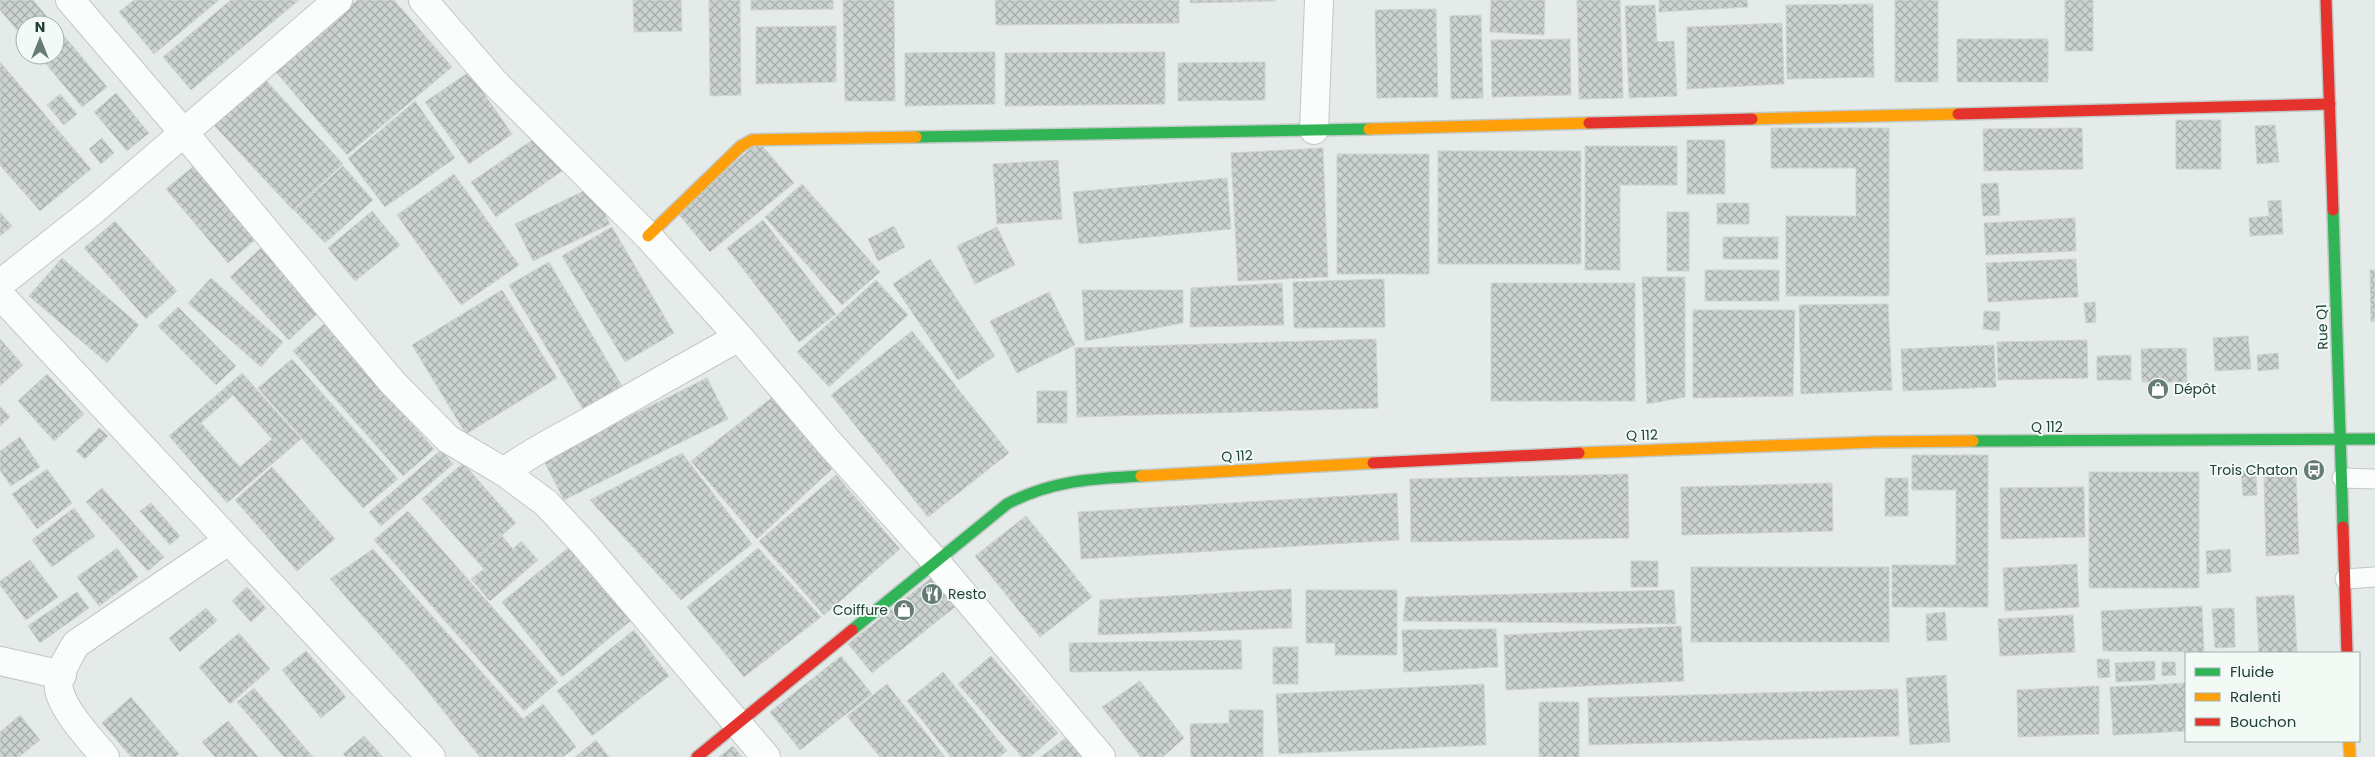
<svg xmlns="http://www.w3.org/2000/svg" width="2375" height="757" viewBox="0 0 2375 757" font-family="Poppins,sans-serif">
<defs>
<pattern id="building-cross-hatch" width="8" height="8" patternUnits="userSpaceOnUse" patternTransform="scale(1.25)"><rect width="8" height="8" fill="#ccd2cf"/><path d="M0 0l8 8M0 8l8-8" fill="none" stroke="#a5aca9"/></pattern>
</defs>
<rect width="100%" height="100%" fill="#e5ebe8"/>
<path fill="url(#building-cross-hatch)" stroke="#ced4d1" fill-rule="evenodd" d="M 0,0 L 33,0 L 54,25 L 25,25 L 25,39 L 0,10 Z
M 134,0 L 219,0 L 154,54 L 119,12 Z
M 231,0 L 299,0 L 191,90 L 163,57 Z
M 357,0 L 394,0 L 452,67 L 347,155 L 275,71 Z
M 633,0 L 681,0 L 682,31 L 634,32 Z
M 709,0 L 740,0 L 741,95 L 710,96 Z
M 751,0 L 833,0 L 833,9 L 751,10 Z
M 843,0 L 894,0 L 895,101 L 845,101 Z
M 995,0 L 1179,0 L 1179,23 L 996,25 Z
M 1190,0 L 1275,0 L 1275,1 L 1190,3 Z
M 1491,0 L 1545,0 L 1544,35 L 1490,32 Z
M 1577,0 L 1620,0 L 1623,98 L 1579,99 Z
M 1659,0 L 1747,0 L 1748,7 L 1659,12 Z
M 1895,0 L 1938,0 L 1938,82 L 1895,82 Z
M 2065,0 L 2093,0 L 2093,51 L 2065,51 Z
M 1873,4 L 1874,77 L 1787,79 L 1786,5 Z
M 1655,5 L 1657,42 L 1674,41 L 1677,96 L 1629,98 L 1625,6 Z
M 1436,9 L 1438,97 L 1377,98 L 1375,10 Z
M 1481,15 L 1483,98 L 1451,99 L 1450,16 Z
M 1782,23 L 1784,84 L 1687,89 L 1687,27 Z
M 836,26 L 836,82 L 756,84 L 756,27 Z
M 65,37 L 107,87 L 82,107 L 41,58 L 45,55 L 55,55 L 55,46 Z
M 1570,39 L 1571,95 L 1492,97 L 1491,40 Z
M 1957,39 L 2048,39 L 2048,82 L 1957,82 Z
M 995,52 L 995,104 L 905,106 L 905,53 Z
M 1165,52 L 1165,104 L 1005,106 L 1005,53 Z
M 0,62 L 91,169 L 40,211 L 0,165 Z
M 1265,62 L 1265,100 L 1178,101 L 1178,63 Z
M 469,72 L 512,134 L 469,164 L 425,102 Z
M 262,76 L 343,164 L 293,210 L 211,122 Z
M 116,93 L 149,133 L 127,151 L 94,112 Z
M 60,94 L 77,114 L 64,125 L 47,105 Z
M 415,101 L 455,158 L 385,207 L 348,158 Z
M 2176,120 L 2221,120 L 2221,169 L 2176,169 Z
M 2275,125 L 2279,162 L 2257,164 L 2255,126 Z
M 1771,128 L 1889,128 L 1889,296 L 1786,296 L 1786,216 L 1856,216 L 1856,168 L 1771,168 Z
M 2082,128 L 2083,169 L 1984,171 L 1983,129 Z
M 538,136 L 562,171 L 496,217 L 471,182 Z
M 102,138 L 114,153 L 101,164 L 89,149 Z
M 1687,140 L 1725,140 L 1725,194 L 1687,194 Z
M 759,142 L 794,183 L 710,252 L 676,211 Z
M 1585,146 L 1677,146 L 1677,185 L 1620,185 L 1620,270 L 1585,270 Z
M 1323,148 L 1328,277 L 1238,281 L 1231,153 Z
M 1438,151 L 1581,151 L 1581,264 L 1438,264 Z
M 1337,154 L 1429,154 L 1429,274 L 1337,274 Z
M 1058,160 L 1062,219 L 997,224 L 993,164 Z
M 194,166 L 256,239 L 228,263 L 166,189 Z
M 343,166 L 373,200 L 325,243 L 294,210 Z
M 454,174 L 519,265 L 461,305 L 397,215 Z
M 1227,178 L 1231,229 L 1079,244 L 1073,192 Z
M 1998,183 L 2000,215 L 1983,216 L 1981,184 Z
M 802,184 L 880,272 L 842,305 L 765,217 Z
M 592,187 L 610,224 L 533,261 L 515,224 Z
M 2281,200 L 2283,234 L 2250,236 L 2249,218 L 2269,216 L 2268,201 Z
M 1717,203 L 1749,203 L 1749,224 L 1717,224 Z
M 372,211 L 400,245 L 355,281 L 328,248 Z
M 0,212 L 12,226 L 0,236 Z
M 1667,212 L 1689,212 L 1689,271 L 1667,271 Z
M 2075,218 L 2076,251 L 1986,255 L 1984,223 Z
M 763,220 L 836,314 L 799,342 L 727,248 Z
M 115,221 L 177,291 L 146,319 L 84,248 Z
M 894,226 L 905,247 L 878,261 L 868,239 Z
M 612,227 L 674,333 L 625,362 L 562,256 Z
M 997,227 L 1015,265 L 975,284 L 957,246 Z
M 1723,237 L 1778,237 L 1778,259 L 1723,259 Z
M 262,247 L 321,310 L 289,340 L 230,277 Z
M 62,258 L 139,325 L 107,363 L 29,296 Z
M 930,259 L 995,356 L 958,380 L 893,284 Z
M 2076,259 L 2078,297 L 1988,302 L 1986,263 Z
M 549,262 L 622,386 L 583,409 L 509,285 Z
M 1705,270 L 1779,270 L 1779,301 L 1705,301 Z
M 2370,270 L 2375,270 L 2375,321 L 2371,322 Z
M 1642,277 L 1685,277 L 1685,397 L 1647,404 Z
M 211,278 L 283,342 L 261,367 L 188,303 Z
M 1384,279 L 1385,327 L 1294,328 L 1293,282 Z
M 876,280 L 908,315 L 829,387 L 797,352 Z
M 1282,283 L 1284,325 L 1190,327 L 1191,288 Z
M 1491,283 L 1635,283 L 1635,401 L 1491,401 Z
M 502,290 L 557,378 L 466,434 L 412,345 Z
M 1082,290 L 1183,290 L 1183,323 L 1085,341 Z
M 1049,292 L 1075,345 L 1017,373 L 990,321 Z
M 2095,302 L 2096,322 L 2086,323 L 2084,303 Z
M 1888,304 L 1892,390 L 1801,394 L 1799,305 Z
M 178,307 L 236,366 L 216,385 L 158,326 Z
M 1693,310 L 1795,310 L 1793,396 L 1693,398 Z
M 1984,311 L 2000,312 L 1999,331 L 1983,329 Z
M 324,324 L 434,449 L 403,476 L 293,351 Z
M 912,331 L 1009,453 L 928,517 L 831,395 Z
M 2248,336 L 2251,369 L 2215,371 L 2213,338 Z
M 0,339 L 23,365 L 0,386 Z
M 1376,339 L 1378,408 L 1077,417 L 1075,348 Z
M 2087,340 L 2088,378 L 1998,380 L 1997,342 Z
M 1994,345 L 1996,387 L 1903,391 L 1901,349 Z
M 2186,348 L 2187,382 L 2142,382 L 2141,349 Z
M 2278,353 L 2279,369 L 2258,371 L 2257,355 Z
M 2131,355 L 2131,380 L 2097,380 L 2097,356 Z
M 292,359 L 398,479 L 363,508 L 258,388 Z
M 242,373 L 301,439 L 227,503 L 169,436 ZM 233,395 L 272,439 L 240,467 L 201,423 Z
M 47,374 L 84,414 L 54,441 L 18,401 Z
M 707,378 L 728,419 L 564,500 L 543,459 Z
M 1037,391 L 1067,391 L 1067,423 L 1037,423 Z
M 774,396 L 832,469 L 757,539 L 691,461 Z
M 0,406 L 10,417 L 0,426 Z
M 99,428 L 108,436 L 85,459 L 76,451 Z
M 20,437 L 40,467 L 11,486 L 0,470 L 0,451 Z
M 441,450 L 453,464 L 381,526 L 369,512 Z
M 682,453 L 752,544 L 681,600 L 590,500 Z
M 1912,455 L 1988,455 L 1988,607 L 1892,607 L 1892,565 L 1956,565 L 1956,490 L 1912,490 Z
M 463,463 L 516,523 L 475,559 L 422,499 Z
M 272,467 L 335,539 L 297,571 L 235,500 Z
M 47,469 L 72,503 L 37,529 L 12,494 Z
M 2256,470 L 2257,495 L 2243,496 L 2241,471 Z
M 2089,472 L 2199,472 L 2199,588 L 2089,588 Z
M 1628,474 L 1629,538 L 1411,542 L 1410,479 Z
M 836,475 L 900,549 L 824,615 L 759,541 Z
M 2296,476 L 2299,554 L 2266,556 L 2264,477 Z
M 1885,478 L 1908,478 L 1908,516 L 1885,516 Z
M 1832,483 L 1833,531 L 1682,535 L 1681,487 Z
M 2084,487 L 2085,537 L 2001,539 L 2000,488 Z
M 102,488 L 164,557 L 148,571 L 86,502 Z
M 1397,493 L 1399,540 L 1081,559 L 1078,512 Z
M 151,503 L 180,536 L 170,545 L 140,511 Z
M 74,508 L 95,536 L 52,567 L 32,540 Z
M 408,511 L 558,682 L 524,711 L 374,540 Z
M 1026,516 L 1092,597 L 1040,637 L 975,556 Z
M 502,536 L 513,549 L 521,541 L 538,560 L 490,601 L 471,579 L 484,569 L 475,559 Z
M 573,544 L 634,618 L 562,677 L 502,602 Z
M 117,548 L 138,577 L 99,606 L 77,577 Z
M 758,548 L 821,617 L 744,677 L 687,607 Z
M 373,549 L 523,719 L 543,704 L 576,747 L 563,757 L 480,757 L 414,674 L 330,579 Z
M 2230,549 L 2231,572 L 2207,574 L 2206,551 Z
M 30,560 L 58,597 L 26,620 L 0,585 L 0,581 Z
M 1631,561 L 1658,561 L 1658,587 L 1631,587 Z
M 2077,564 L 2079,607 L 2005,611 L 2003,568 Z
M 1691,567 L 1889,567 L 1889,642 L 1691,642 Z
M 931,578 L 955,607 L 872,673 L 848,644 Z
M 247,587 L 266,608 L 251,622 L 232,601 Z
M 1291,589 L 1292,628 L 1098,635 L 1100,600 Z
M 1306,590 L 1397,590 L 1397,655 L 1335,655 L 1335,643 L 1306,643 Z
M 1674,590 L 1676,624 L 1403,621 L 1406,597 Z
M 77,592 L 89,608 L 40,643 L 28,626 Z
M 2294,595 L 2297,653 L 2259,653 L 2256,597 Z
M 2202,606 L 2204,652 L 2103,651 L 2101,611 Z
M 206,608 L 217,621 L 180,652 L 169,638 Z
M 2234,608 L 2235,647 L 2215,648 L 2212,609 Z
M 1945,612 L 1947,640 L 1927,641 L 1926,614 Z
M 2073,615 L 2075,652 L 2000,656 L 1998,619 Z
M 1681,626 L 1684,681 L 1506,690 L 1504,635 Z
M 1496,629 L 1498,667 L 1404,672 L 1402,630 Z
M 634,630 L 669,676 L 592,736 L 557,691 Z
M 239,633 L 270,669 L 230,704 L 199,667 Z
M 1241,640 L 1242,669 L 1070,672 L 1069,643 Z
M 1273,647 L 1298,647 L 1298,684 L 1273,684 Z
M 306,651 L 346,697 L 321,718 L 282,670 Z
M 841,656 L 872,694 L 800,750 L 770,712 Z
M 991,656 L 1058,733 L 1030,757 L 1022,757 L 958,684 Z
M 2097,659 L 2109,659 L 2110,677 L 2098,678 Z
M 2155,661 L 2155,680 L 2116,682 L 2115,663 Z
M 2162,662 L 2175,662 L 2176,675 L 2162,676 Z
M 943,672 L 1007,751 L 999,757 L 951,757 L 907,701 Z
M 1946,675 L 1950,742 L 1910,745 L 1906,678 Z
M 1140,681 L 1184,738 L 1163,757 L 1141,757 L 1102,707 Z
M 2186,683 L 2186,731 L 2113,735 L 2110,687 Z
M 887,684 L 945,757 L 880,757 L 847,716 Z
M 1484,684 L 1486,745 L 1279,754 L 1276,694 Z
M 2099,686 L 2099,734 L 2018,737 L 2017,690 Z
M 254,688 L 313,757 L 284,757 L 237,702 Z
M 1898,689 L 1899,736 L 1589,745 L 1588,698 Z
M 131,697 L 179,754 L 175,757 L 131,757 L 102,723 Z
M 1539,702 L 1579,702 L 1579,757 L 1539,757 Z
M 1229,710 L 1263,710 L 1263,757 L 1191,757 L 1190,724 L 1229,723 Z
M 20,715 L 40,740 L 19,757 L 0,757 L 0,732 Z
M 228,721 L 258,757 L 215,757 L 202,742 Z
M 364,736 L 383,757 L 346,757 L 343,754 Z
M 1068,736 L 1086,757 L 1041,757 Z
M 596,740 L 609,757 L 575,757 Z
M 733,746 L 742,757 L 719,757 Z"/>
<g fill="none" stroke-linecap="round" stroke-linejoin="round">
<g stroke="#c2c8c5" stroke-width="21">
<path id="lane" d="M 2342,478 L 2375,479
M 2345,579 L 2375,577"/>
</g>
<g stroke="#c2c8c5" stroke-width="30">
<path id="street" d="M 70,0 L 184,133 L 392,382 L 448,439 L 504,472 L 546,503 L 584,544 L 766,757
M 423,0 L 494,82 L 648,236 L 739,337 L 831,445 L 936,562 L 1101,757
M 1314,130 L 1319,0
M 0,284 L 95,209 L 338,0
M 0,295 L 431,757
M 504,472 C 532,451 562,437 592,420 C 641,392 690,364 739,337
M 0,661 L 62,675
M 105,757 C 91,740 64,712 59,690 C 56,676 69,656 76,644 L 228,541"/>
</g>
<g stroke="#c0c9c5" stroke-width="14">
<path id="fast" d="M 916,137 L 1369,129
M 2333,210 L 2343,527
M 1973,441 L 2375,439
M 852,630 L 1007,504 C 1052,480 1092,479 1141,476"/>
</g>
<g stroke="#c0c9c5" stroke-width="14">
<path id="slow" d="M 1752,119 L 1958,114
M 1369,129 L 1589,123
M 648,236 L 741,146 L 752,140 L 916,137
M 1579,453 L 1876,442 L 1973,441
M 1141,476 L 1373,463
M 2349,741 L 2350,757"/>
</g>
<g stroke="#c0c9c5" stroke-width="14">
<path id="jam" d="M 2326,0 L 2333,210
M 1958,114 L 2330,104
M 1589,123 L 1752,119
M 1373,463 L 1579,453
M 2343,527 L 2347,653
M 697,757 L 852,630"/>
</g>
<use href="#lane" stroke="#fbfcfc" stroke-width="19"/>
<use href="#street" stroke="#fbfcfc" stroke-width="28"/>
<use href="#fast" stroke="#30b455" stroke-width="11"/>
<use href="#slow" stroke="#ff9f0a" stroke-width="11"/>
<use href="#jam" stroke="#e5322d" stroke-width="11"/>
</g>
<defs>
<g id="shop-disc" transform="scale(1.125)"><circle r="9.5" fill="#657c74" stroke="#f3faf6"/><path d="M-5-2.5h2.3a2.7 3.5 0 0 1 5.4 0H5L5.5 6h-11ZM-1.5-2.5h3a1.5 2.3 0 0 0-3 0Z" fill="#fff"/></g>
<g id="bus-disc" transform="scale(1.125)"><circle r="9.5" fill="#657c74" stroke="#f3faf6"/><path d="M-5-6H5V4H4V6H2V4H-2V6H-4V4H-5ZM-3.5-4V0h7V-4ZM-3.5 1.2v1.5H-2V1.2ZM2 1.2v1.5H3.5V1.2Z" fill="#fff"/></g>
<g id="restaurant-disc" transform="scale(1.125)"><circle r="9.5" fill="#657c74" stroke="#f3faf6"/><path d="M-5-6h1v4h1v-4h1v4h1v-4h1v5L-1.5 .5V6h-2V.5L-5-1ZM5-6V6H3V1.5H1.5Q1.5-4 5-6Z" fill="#fff"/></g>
</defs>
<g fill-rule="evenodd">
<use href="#shop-disc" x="2158" y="389"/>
<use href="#bus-disc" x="2314" y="470"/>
<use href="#restaurant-disc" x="932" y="594"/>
<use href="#shop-disc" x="904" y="610"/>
</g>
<g text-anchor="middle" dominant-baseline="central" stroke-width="4" stroke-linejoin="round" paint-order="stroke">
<g font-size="14" fill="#204136" stroke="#f3faf6">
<text transform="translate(2322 327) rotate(-92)">Rue Q1</text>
<text x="2047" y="427">Q 112</text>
<text transform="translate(1642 435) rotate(-2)">Q 112</text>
<text transform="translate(1237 456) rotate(-3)">Q 112</text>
</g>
<g font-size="14" fill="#204136" stroke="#f3faf6" text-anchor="start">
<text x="2174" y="389">Dépôt</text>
<text x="2298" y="470" text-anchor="end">Trois Chaton</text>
<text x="948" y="594">Resto</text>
<text x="888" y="610" text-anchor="end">Coiffure</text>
</g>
</g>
<rect x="2185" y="652" width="175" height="90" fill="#f3faf6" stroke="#9fb0a9"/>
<rect x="2195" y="668" width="25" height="8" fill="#30b455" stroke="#9fb0a9"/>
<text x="2230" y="677" font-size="15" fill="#204136">Fluide</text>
<rect x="2195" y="693" width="25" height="8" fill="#ff9f0a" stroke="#9fb0a9"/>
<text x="2230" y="702" font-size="15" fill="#204136">Ralenti</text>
<rect x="2195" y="718" width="25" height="8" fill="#e5322d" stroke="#9fb0a9"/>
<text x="2230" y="727" font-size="15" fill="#204136">Bouchon</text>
<g transform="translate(40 40)"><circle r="24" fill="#f3faf6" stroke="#9fb0a9"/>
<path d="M0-4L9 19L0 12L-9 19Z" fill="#657c74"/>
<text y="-8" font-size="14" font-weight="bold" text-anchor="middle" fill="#204136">N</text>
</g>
</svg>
